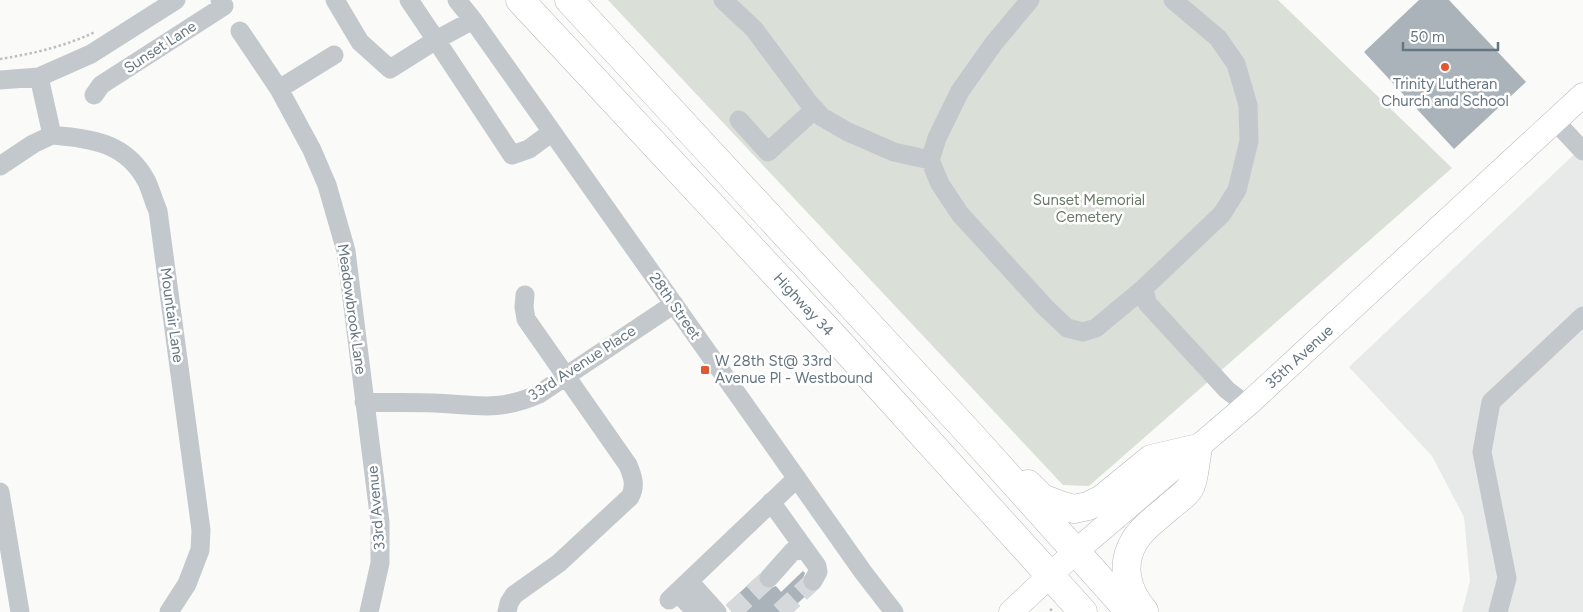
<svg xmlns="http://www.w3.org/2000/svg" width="1583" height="612" viewBox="0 0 1583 612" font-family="Figtree,sans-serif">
<rect width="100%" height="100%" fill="#fafaf8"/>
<path fill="#e8e9e9" d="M 1583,146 L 1583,612 L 1462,612 L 1470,581 L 1464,517 L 1432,456 L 1349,367 Z"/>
<path fill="#dadfd7" d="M 608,0 L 1278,0 L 1452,168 L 1089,486 L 1063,485 Z"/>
<path fill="#aab3b9" d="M 1419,0 L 1449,0 L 1526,82 L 1454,149 L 1364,52 Z
M 803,571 L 805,573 L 802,581 L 803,586 L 810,592 L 788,612 L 732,612 L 726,605 L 758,576 L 759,582 L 762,587 L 767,589 L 776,586 L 781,592 Z"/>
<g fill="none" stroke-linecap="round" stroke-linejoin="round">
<path stroke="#d5d9db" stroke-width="19" stroke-dasharray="19 9" stroke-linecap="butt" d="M 732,612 L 769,578
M 780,612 L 813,581"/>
<g stroke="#b5babe" stroke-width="25">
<g id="major">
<path id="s1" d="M 1011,612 L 1075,552 L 1247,405 L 1583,95"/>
</g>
</g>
<g stroke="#b4b9bd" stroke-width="29">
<g id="highway">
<path id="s2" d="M 520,0 L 835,338 L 1083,612"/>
<path d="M 569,0 L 971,435 L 1130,612"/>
<path d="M 1028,484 L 1042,498 L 1063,506 L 1074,509 L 1088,506 L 1102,499 L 1151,459 L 1198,448 C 1196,457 1194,483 1189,489 C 1184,496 1175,502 1169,507 C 1158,517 1143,527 1135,540 C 1120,564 1126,590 1144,611"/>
</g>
</g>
<path stroke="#bbbfc2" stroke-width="2.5" stroke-dasharray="2.5 2.5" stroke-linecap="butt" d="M 0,59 C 32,54 66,46 95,32
M 1050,609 L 1054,612"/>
<path stroke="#c3c8cc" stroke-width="19" d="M 335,0 L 360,42 L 390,69 L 436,40 L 512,155 L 529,149 L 552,132
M 409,0 L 436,40 L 473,20
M 457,0 L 473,20 L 863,572 L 894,612
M 723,0 L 754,29 L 809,103 L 822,117 L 848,132 L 894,152 L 930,160
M 1030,0 L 994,43 L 960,91 L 937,138 L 930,160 L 940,184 L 960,214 L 1045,307 L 1067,328 L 1083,332 L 1096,328 L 1144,288 L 1222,214 L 1237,190 L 1249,141 L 1248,105 L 1236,64 L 1218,38 L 1173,0
M 240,31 L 279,89 L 312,150 L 327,185 L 346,251 L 380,522 L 380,563 L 369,612
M 39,77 L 52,135 C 92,139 126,142 147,182 C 151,191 154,202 158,211 L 201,530 L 200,550 L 187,584 L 169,612
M 0,80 L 39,77 L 91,54 L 176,0
M 279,89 L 334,55
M 94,95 L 101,85 L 224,6 L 220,0
M 739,120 L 768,152 L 815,109
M 1555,121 L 1583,151
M 0,166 L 33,144 L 52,135
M 1144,288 L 1147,303 L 1227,390 L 1247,405
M 364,402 C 388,403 411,402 434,403 C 477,405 498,412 539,394 L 674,304
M 0,492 L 20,612
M 771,502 L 817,566 L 818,572 L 813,581
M 769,578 L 793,551 L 805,550
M 689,581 L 717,612
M 677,592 L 696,612
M 669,600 L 797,478
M 507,612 L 509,603 L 514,595 L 559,563 L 630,497 C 636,486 633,477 628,465 L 526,319 L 524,307 L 525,295
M 1498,612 L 1507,578 L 1482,452 L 1491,402 L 1583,316"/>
<use href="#major" stroke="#fff" stroke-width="24"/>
<use href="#highway" stroke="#fff" stroke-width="28"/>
</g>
<g fill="#e4572e" stroke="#fff" stroke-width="2">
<circle cx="1445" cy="67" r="5"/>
<rect x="700" y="365" width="10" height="10" rx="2.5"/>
</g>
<g text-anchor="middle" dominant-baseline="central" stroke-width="5" stroke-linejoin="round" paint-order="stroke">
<g font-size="15" fill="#657683" stroke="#fff">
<text transform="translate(160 47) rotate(-33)">Sunset Lane</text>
<text stroke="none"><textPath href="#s2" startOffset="416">Highway 34</textPath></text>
<text transform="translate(675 306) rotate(55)">28th Street</text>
<text transform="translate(352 309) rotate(82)">Meadowbrook Lane</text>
<text transform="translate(172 315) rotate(82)">Mountair Lane</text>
<text stroke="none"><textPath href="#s1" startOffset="385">35th Avenue</textPath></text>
<text transform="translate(582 363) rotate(-33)">33rd Avenue Place</text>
<text transform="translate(376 508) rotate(-95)">33rd Avenue</text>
</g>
<g font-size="15" fill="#657683" stroke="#fff">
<text x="1445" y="84">Trinity Lutheran<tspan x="1445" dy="17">Church and School</tspan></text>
<text x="715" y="361" text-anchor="start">W 28th St@ 33rd<tspan x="715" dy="17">Avenue Pl - Westbound</tspan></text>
</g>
<g font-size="15" fill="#687a64" stroke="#fff">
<text x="1089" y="200">Sunset Memorial<tspan x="1089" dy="17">Cemetery</tspan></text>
</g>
</g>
<path d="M1403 42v8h95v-8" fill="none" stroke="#657683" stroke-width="2.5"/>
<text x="1410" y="42" font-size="15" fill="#657683" stroke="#ffffff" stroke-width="4" paint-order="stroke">50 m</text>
</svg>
